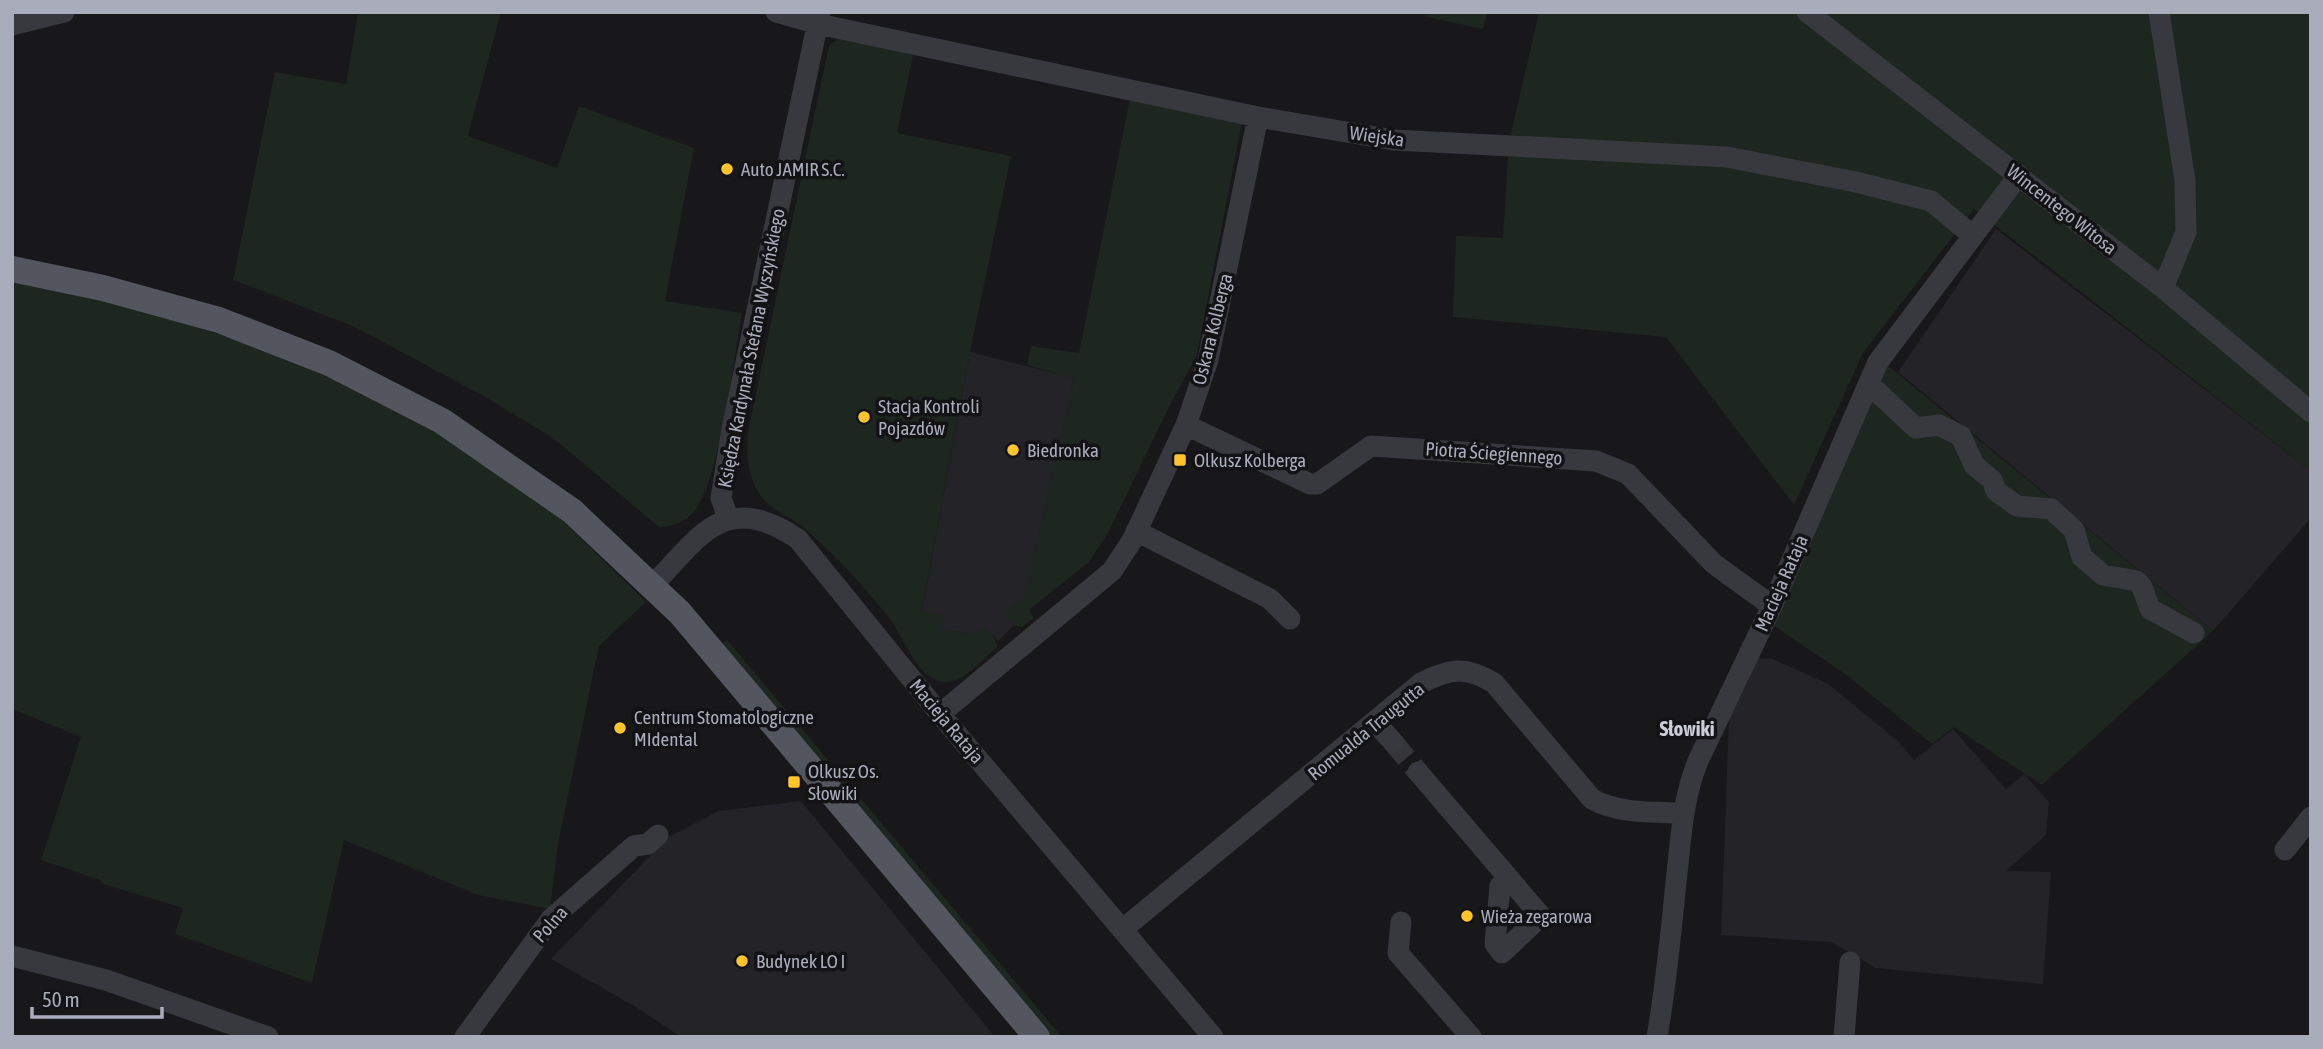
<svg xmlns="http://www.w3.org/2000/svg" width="2323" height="1049" viewBox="0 0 2323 1049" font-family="'Asap Condensed',sans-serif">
<rect width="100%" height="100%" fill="#18171a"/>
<path fill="#242327" d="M 1996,229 L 2311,471 L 2311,518 L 2213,631 L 1898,372 Z
M 970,352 L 1074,378 L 1029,610 L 998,641 L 992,634 L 971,634 L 940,629 L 922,612 Z
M 1755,658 L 1773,659 L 1828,684 L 1898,741 L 1914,760 L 1953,729 L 2006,789 L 2024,774 L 2049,802 L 2046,835 L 2006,871 L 2051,872 L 2043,984 L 1876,968 L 1831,942 L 1721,935 L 1729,718 Z
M 801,801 L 995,1037 L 681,1037 L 636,1007 L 551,959 L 668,837 L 719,811 Z"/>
<path fill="#1d261f" d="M 358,12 L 501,12 L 468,136 L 557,168 L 579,106 L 694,148 L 665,301 L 742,313 C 734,358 720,476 696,509 C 687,521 673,527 659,527 L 553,438 L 487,398 L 355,327 L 233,280 L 275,72 L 346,84 Z
M 1428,12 L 1488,12 L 1483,29 L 1427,17 Z
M 1539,12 L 2311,12 L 2311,471 L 1974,209 L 1863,353 L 1794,505 L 1666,337 L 1453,317 L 1456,236 L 1503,238 L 1509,142 Z
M 840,38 L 914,51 L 897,133 L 1011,156 L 970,352 L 922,611 L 944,616 L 941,629 L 971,634 L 984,627 L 992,634 L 998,646 C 984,658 961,686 942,682 C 915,676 904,637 889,618 C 864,586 836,556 805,529 C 792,517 768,509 759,493 C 747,473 746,455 748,432 L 829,45 Z
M 1130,98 L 1243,117 L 1197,355 L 1168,409 L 1108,533 L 1089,562 L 1029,610 L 1034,618 L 1022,627 L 1014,625 L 1004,613 L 1024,597 L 1074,379 L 1027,365 L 1031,346 L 1079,353 Z
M 12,279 L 98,295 L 325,369 L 451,438 L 559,517 L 646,602 L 599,646 L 558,844 L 550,909 L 478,895 L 344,840 L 312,983 L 175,934 L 183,908 L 103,884 L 100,880 L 41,860 L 81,737 L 12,709 Z
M 1887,365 L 2213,631 L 2042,785 L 1954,727 L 1932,744 L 1845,674 L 1773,625 Z
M 727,640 L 1062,1037 L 1049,1037 L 722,643 Z"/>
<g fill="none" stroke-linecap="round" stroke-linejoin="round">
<path stroke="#35353a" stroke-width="21" stroke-dasharray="21 10" stroke-linecap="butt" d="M 1393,742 L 1418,772"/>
<path stroke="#38393f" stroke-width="21" d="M 776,12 L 818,24 L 1258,117 L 1394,140 L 1727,157 L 1856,182 L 1931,201 L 1973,236
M 1807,12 L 2163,288 L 2311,412
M 2159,12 L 2185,181 L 2186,232 L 2163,288
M 12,25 L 64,12
M 1872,387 L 1916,428 L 1939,425 L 1961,436 L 1974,465 L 1992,480 L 1996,491 L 2017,506 L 2051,509 L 2074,530 L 2082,557 L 2103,575 L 2137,581 L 2142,587 L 2150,609 L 2194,633
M 1186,425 L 1310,484 L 1317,484 L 1371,446 L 1596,461 L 1628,474 L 1714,564 L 1772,606
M 728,518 L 721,498 L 732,429 L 820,12
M 1136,531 L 1270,599 L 1290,619
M 653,585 C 701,535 725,490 798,539 L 940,714 L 1213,1037
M 940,714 L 1112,571 L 1133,539 L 1186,425 L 1208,360 L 1258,117
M 1375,722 L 1393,742
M 1418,772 L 1541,916 L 1502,953 L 1495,944 L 1500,886 L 1508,879
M 2285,850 L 2311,817
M 1401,922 L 1398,953 L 1471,1037
M 1123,929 L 1421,683 C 1451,668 1466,666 1494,683 L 1592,799 C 1619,814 1653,812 1683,813
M 12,956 L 106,980 L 268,1037
M 465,1037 L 551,919 L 634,846 L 648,844 L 658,835
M 1657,1037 C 1666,985 1671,934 1676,882 C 1681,841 1682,800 1698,761 L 1772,606 L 1878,362 L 2019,175
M 1844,1037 L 1850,962"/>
<path stroke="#54565f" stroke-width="26" d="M 12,269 L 103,288 L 219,320 L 329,363 L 442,421 L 572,511 L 680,613 L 1037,1037"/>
</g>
<g fill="#ffc42a" stroke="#131215" stroke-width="2.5">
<circle cx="727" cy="169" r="7"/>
<circle cx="864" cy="417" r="7"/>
<circle cx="1013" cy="450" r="7"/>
<rect x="1173" y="453" width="14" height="14" rx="3.5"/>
<circle cx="620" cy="728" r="7"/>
<rect x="787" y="775" width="14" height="14" rx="3.5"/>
<circle cx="1467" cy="916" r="7"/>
<circle cx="742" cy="961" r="7"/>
</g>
<g text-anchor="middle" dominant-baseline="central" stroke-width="7" stroke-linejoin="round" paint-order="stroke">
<g font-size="19" fill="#a9adbb" stroke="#131215">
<text transform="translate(1377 136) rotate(8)">Wiejska</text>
<text transform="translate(2062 209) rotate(38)">Wincentego Witosa</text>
<text transform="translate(1212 329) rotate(-76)">Oskara Kolberga</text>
<text transform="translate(751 348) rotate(-79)">Księdza Kardynała Stefana Wyszyńskiego</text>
<text transform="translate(1494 453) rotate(4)">Piotra Ściegiennego</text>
<text transform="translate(1781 583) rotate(-66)">Macieja Rataja</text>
<text transform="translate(947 721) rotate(50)">Macieja Rataja</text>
<text transform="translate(1366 731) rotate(-39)">Romualda Traugutta</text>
<text transform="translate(550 924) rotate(-49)">Polna</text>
</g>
<g font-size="19" fill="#a9adbb" stroke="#131215" text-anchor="start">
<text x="741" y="169">Auto JAMIR S.C.</text>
<text x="878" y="406">Stacja Kontroli<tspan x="878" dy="22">Pojazdów</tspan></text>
<text x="1027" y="450">Biedronka</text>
<text x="1194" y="460">Olkusz Kolberga</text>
<text x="634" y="717">Centrum Stomatologiczne<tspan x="634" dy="22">MIdental</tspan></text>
<text x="808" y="771">Olkusz Os.<tspan x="808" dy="22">Słowiki</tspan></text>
<text x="1481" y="916">Wieża zegarowa</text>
<text x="756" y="961">Budynek LO I</text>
</g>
<g font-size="21" font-weight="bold" fill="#cacdd6" stroke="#131215">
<text x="1687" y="728">Słowiki</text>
</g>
</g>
<rect width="2323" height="1049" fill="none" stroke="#a9adbb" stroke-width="28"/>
<path d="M32 1007v10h130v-10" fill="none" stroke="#a9adbb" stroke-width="3.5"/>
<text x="42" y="1007" font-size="21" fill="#a9adbb" stroke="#131215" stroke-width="5" paint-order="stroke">50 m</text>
</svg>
